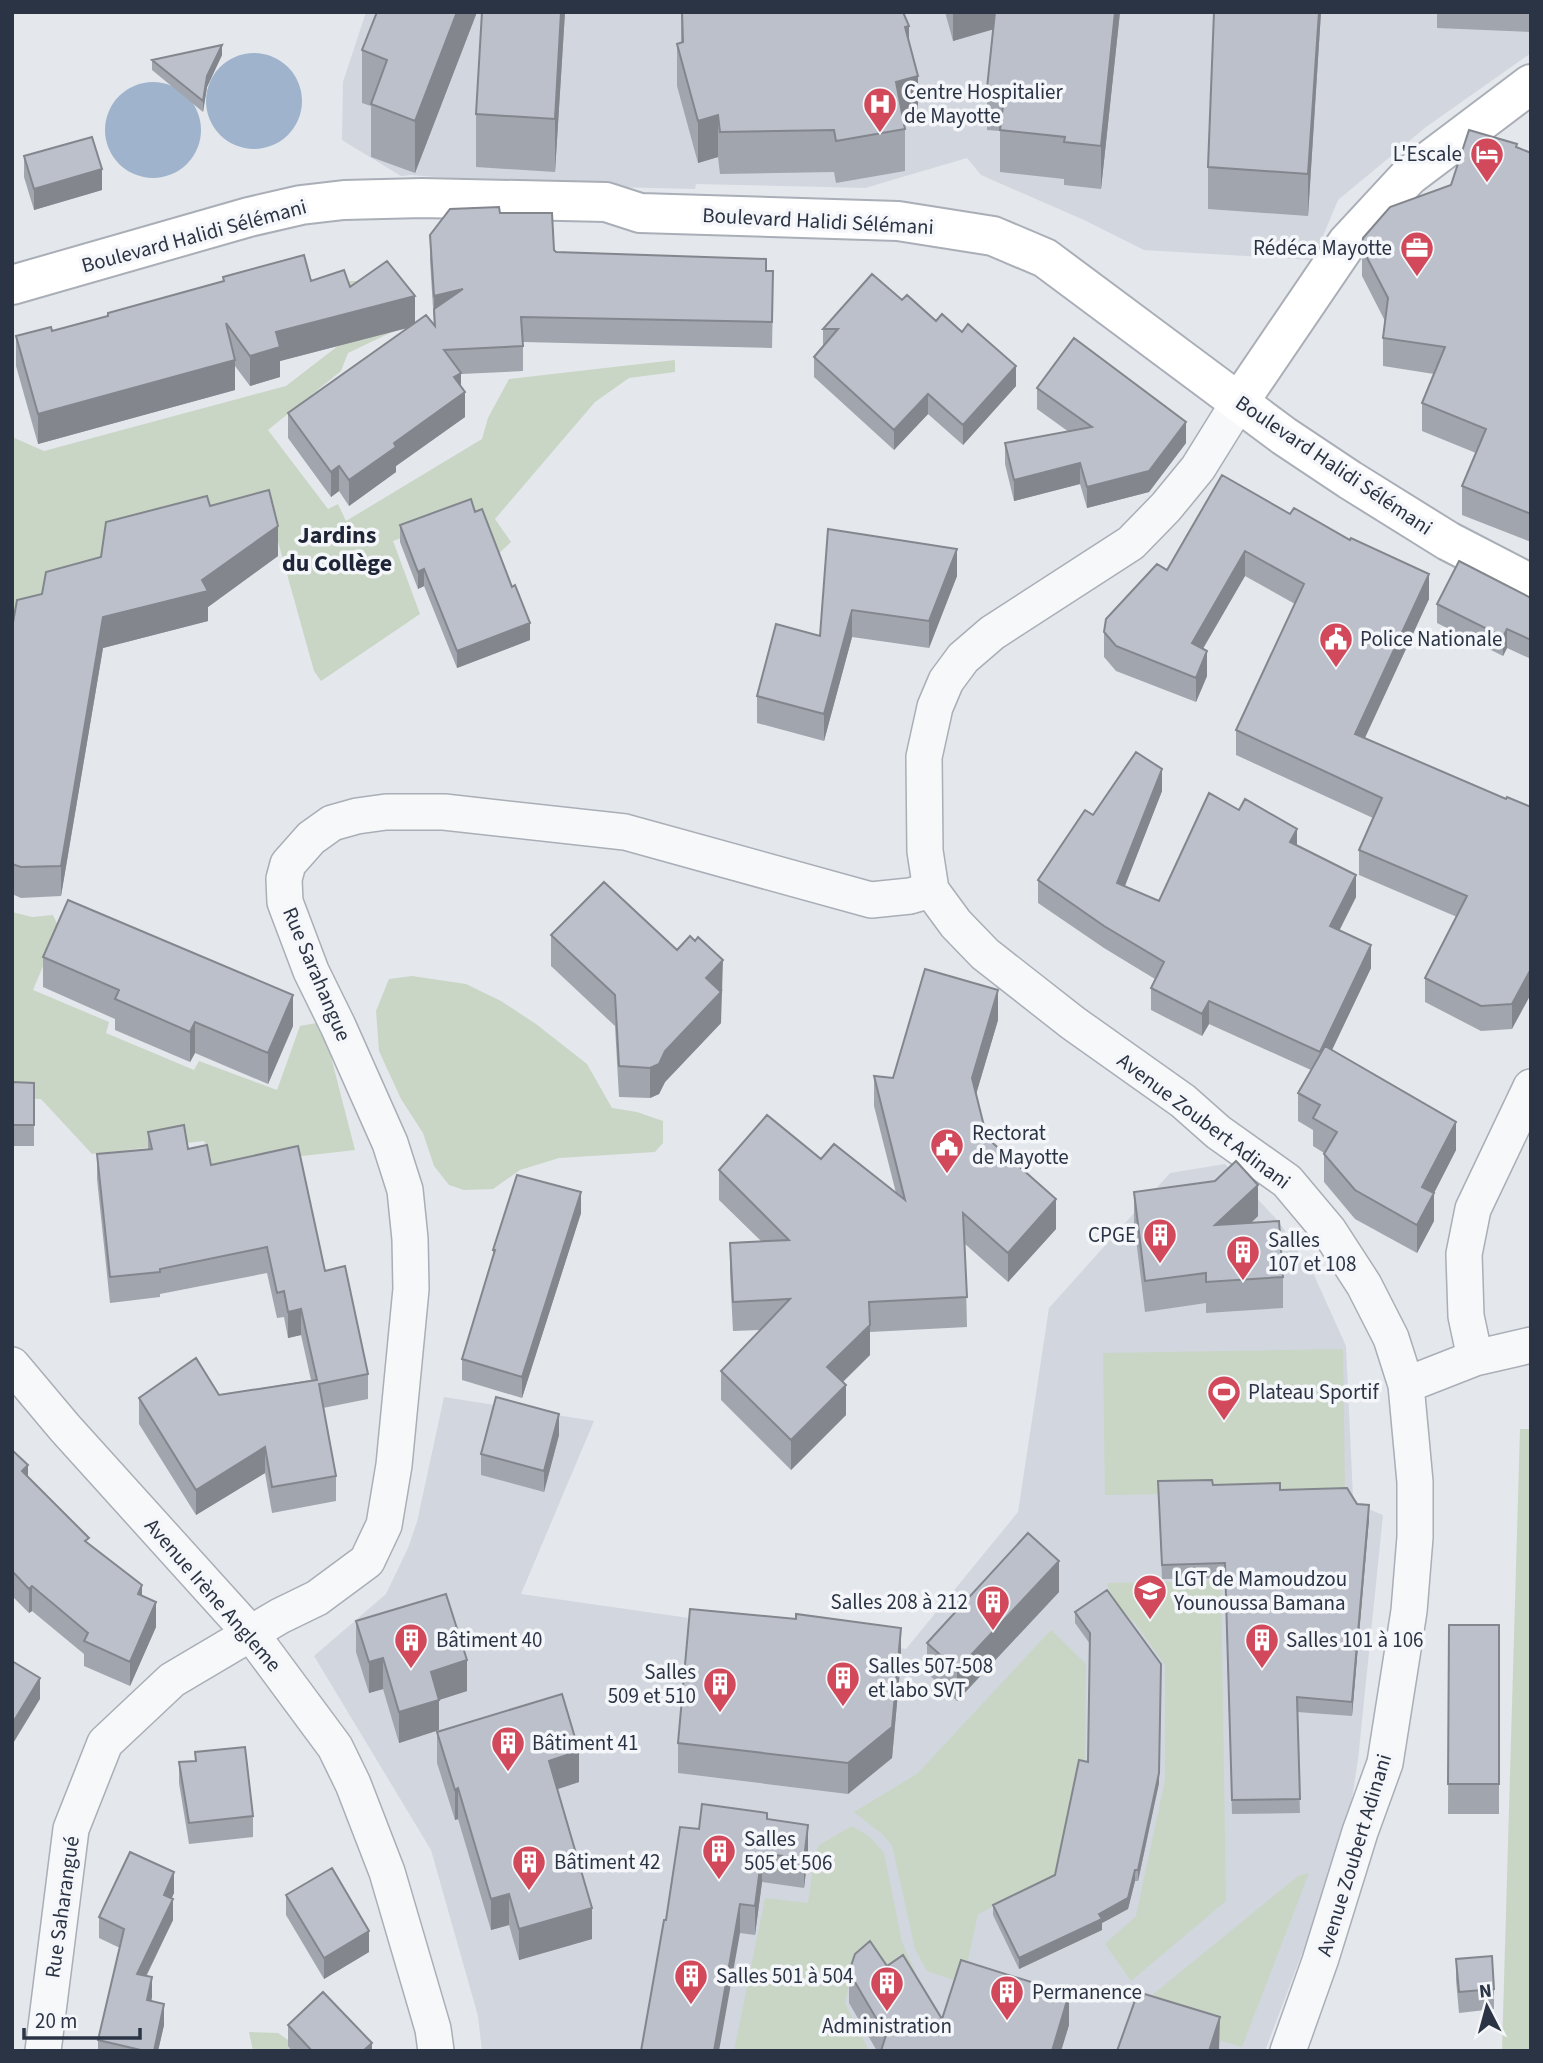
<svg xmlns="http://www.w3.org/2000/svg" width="1543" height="2063" viewBox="0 0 1543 2063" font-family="'Source Sans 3',sans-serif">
<rect width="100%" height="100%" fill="#e4e7ec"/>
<path fill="#d2d6de" d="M 366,12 L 1531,12 L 1531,53 L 1426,127 L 1338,200 L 1313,260 L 1144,250 L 1084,220 L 981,175 L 967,158 L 865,188 L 696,184 L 695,189 L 532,185 L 411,175 L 401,176 L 342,140 L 343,82 Z
M 1225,1164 L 1279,1222 L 1314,1275 L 1346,1346 L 1353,1498 L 1361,1506 L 1383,1515 L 1358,1760 L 1346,1837 L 1265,2051 L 482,2051 L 478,2016 L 431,1850 L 314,1656 L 386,1594 L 408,1548 L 417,1522 L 444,1397 L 594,1421 L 521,1594 L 906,1649 L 1018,1512 L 1049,1308 L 1170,1173 Z"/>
<path fill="#c9d6c5" d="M 346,281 L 378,281 L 394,331 L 348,353 L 341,371 L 268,430 L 328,509 L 338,504 L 346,521 L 482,439 L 488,418 L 509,379 L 675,360 L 675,372 L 629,378 L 595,402 L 495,519 L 511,542 L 497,555 L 472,512 L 393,541 L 420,614 L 321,681 L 314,671 L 272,520 L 12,647 L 12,437 L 44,451 L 286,386 L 365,325 Z
M 12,912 L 32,917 L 53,915 L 59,928 L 33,990 L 109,1022 L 106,1033 L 194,1070 L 199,1061 L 277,1090 L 300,1026 L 322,1022 L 355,1150 L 213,1166 L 204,1141 L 92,1154 L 41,1099 L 12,1098 Z
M 412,976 L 466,984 L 501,1001 L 536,1024 L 587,1064 L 612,1108 L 637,1112 L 663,1121 L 663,1143 L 655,1152 L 559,1158 L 520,1170 L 493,1189 L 464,1190 L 449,1185 L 434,1166 L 423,1133 L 401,1099 L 379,1051 L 376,1011 L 389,979 Z
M 1343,1349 L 1345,1492 L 1105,1495 L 1103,1353 Z
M 1520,1429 L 1531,1429 L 1531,2051 L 1502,2051 Z
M 1221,1581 L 1226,1901 L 1131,1981 L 1105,1944 L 1136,1916 L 1165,1780 L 1165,1665 L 1137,1626 L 1111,1598 L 1107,1583 Z
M 1051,1630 L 1086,1664 L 1085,1768 L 1077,1767 L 1056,1867 L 1068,1869 L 978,1914 L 963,1983 L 927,1971 L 915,1949 L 892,1845 L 881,1833 L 854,1812 L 917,1774 Z
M 852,1826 L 870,1837 L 884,1853 L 902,1942 L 917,1976 L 889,1990 L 850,1980 L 845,2003 L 869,2051 L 734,2051 L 765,1898 L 808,1903 L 815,1854 L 819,1845 Z
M 1309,1873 L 1242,2047 L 1129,2014 L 1298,1876 Z
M 249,2032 L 278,2033 L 304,2051 L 253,2051 Z"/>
<path fill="#9fb4cc" d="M206 101a48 48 0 1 1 96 0a48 48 0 1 1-96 0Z
M105 130a48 48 0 1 1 96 0a48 48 0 1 1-96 0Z"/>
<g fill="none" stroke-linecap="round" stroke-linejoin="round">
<g stroke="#a9aeb7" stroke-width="38">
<path id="street" d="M 1239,402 L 1198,468 L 1166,507 L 1131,543 L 992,633 L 963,658 L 946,681 L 935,707 L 924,757 L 925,851 L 931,890 L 956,924 L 985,954 L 1073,1023 L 1183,1101 L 1218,1132 L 1287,1181 L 1329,1231 L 1364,1285 L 1391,1338 L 1406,1385 L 1415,1482 L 1415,1537 L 1409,1611 L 1385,1763 L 1360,1832 L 1320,1961 L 1288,2051
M 1475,1358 L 1466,1316 L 1464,1254 L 1473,1209 L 1531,1087
M 12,1365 L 65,1428 L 252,1635 L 335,1747 L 353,1784 L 387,1872 L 433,2029 L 436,2051
M 1406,1385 L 1475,1358 L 1531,1345
M 43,2051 L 71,1829 L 105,1743 L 172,1680 L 280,1616 L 317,1598 L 367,1561 L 384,1525 L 394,1465 L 411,1289 L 410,1239 L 405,1190 L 390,1143 L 338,1026 L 311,971 L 285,902 L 284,879 L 288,864 L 311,838 L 332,823 L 357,816 L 386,812 L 444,812 L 625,832 L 871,900 L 910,896 L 931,890"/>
</g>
<g stroke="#a9aeb7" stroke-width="42">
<path id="secondary" d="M 12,285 L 249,217 L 301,205 L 344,200 L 422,198 L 606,202 L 640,213 L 898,221 L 993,236 L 1045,258 L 1284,436 L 1350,480 L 1448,541 L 1531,584
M 1239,402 L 1347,243 L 1409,176 L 1531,84"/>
</g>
<use href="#street" stroke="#f7f8fa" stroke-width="35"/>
<use href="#secondary" stroke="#fff" stroke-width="38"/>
</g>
<path fill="#a1a5ae" d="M 377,12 L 477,12 L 415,173 L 371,157 L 371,106 L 362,103 L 362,50 Z
M 482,12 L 565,12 L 555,172 L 476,167 L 476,114 Z
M 681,12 L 903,12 L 909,41 L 918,119 L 904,122 L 905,129 L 905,171 L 836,183 L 834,172 L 720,174 L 718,157 L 698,163 L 677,86 L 677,44 L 681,43 Z
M 945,12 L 1120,12 L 1101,189 L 1064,185 L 1064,179 L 1000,172 L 1000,131 L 987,130 L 987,88 L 993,29 L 953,41 Z
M 1191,12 L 1321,12 L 1308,216 L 1208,209 L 1208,167 L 1214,14 Z
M 1437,12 L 1531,12 L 1531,32 L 1437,28 Z
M 222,55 L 207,87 L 203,112 L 152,70 L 152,60 Z
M 1517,147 L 1531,153 L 1531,542 L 1462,515 L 1462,486 L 1476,453 L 1422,431 L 1422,403 L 1434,374 L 1383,366 L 1383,338 L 1385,321 L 1362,276 L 1362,248 L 1451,185 Z
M 24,156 L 102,190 L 34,210 L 24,177 Z
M 500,213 L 556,252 L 766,271 L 773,297 L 772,348 L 523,342 L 523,371 L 461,374 L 461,387 L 465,417 L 396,466 L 396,472 L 349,506 L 339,491 L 331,497 L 288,438 L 288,413 L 407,328 L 280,361 L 280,377 L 250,386 L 235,366 L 235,390 L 38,444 L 16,366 L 16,336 L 52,331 L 108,316 L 108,313 L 223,281 L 223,277 L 311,281 L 350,287 L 415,323 L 434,324 L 430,260 L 430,235 Z
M 902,300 L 936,321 L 1016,386 L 963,445 L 928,414 L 894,450 L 814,377 L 814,357 L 823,347 L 823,329 Z
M 1037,388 L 1186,443 L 1149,492 L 1087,508 L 1080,484 L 1014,501 L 1005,464 L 1005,443 L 1069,432 L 1037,409 Z
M 1222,475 L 1429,599 L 1365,738 L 1506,799 L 1531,807 L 1512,1029 L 1481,1031 L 1425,1002 L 1425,978 L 1457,917 L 1359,875 L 1359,850 L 1373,818 L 1236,755 L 1236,730 L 1295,604 L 1245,576 L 1203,649 L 1207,676 L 1196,702 L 1116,671 L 1104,657 L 1104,632 L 1167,570 Z
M 210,506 L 278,556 L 208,607 L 208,621 L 103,648 L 61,896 L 21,898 L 12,894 L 12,628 L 42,594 L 101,557 Z
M 475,512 L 530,640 L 457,668 L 424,586 L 418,589 L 400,542 L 400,525 Z
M 828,529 L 957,576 L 929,648 L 852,637 L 824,741 L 757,723 L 757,696 L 820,636 Z
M 1531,598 L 1531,659 L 1507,648 L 1503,656 L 1437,623 L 1437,604 Z
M 1162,791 L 1125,886 L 1159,901 L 1297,846 L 1356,897 L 1339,931 L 1371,968 L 1332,1050 L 1456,1150 L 1434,1193 L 1434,1221 L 1417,1253 L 1355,1219 L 1324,1182 L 1324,1153 L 1313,1146 L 1313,1130 L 1298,1121 L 1298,1093 L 1311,1070 L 1209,1024 L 1202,1036 L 1151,1010 L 1151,988 L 1155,979 L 1104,948 L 1038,903 L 1038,880 L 1093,815 Z
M 551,935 L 677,950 L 723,990 L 721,992 L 721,1023 L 665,1082 L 659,1094 L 650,1098 L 619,1097 L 615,1026 L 551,966 Z
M 43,957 L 293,1026 L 268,1084 L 195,1053 L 190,1062 L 115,1030 L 115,1019 L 43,987 Z
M 998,1020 L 976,1094 L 987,1138 L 1056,1229 L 1008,1282 L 965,1244 L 967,1327 L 870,1332 L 870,1355 L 843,1382 L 846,1415 L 791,1470 L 721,1400 L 721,1371 L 760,1330 L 733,1331 L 730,1273 L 730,1243 L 761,1241 L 719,1200 L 719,1170 L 821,1159 L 896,1193 L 874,1106 L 874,1076 L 893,1078 Z
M 12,1082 L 34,1083 L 34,1146 L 12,1146 Z
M 148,1132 L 188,1149 L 211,1165 L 325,1271 L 368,1374 L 368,1399 L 323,1408 L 336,1476 L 336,1501 L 272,1513 L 265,1473 L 196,1515 L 139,1424 L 139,1398 L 219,1395 L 311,1380 L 301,1335 L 288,1338 L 284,1317 L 277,1318 L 267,1273 L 160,1294 L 160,1297 L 110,1303 L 97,1179 L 97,1154 L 148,1149 Z
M 1134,1192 L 1258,1216 L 1251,1223 L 1283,1277 L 1283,1308 L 1206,1313 L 1206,1303 L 1145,1312 L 1134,1223 Z
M 581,1213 L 522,1398 L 462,1380 L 462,1359 L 493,1256 L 493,1250 Z
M 559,1435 L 544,1492 L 481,1475 L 481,1454 Z
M 12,1450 L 28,1477 L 89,1544 L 142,1596 L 156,1627 L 130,1686 L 84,1666 L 84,1654 L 32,1611 L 29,1613 L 12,1596 Z
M 1158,1481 L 1280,1490 L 1369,1519 L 1352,1716 L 1297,1712 L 1300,1813 L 1232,1814 L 1225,1578 L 1162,1579 Z
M 1107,1590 L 1159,1783 L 1138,1881 L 1135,1881 L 1128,1909 L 1102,1923 L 1102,1930 L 1019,1969 L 993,1915 L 993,1905 L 1055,1875 L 1088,1762 L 1090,1644 L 1075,1623 L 1075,1612 Z
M 1059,1592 L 957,1701 L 927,1673 L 927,1643 Z
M 356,1621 L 467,1691 L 439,1700 L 439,1730 L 399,1743 L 383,1689 L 369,1693 L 356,1652 Z
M 1449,1625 L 1499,1625 L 1499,1814 L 1448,1814 Z
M 901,1659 L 892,1758 L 848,1794 L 678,1773 L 678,1743 Z
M 437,1732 L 579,1782 L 557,1789 L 592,1939 L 519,1960 L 509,1925 L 491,1930 L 458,1819 L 455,1820 L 437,1763 Z
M 195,1752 L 253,1816 L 253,1837 L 189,1844 L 179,1783 L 179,1762 L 195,1761 Z
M 767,1819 L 808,1854 L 804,1888 L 762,1882 L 755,1935 L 740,1933 L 699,1829 Z
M 174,1893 L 171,1899 L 173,1920 L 147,1975 L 152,1997 L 151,2001 L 164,2025 L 158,2051 L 98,2051 L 98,2040 L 120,1948 L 99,1938 L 99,1917 Z
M 286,1895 L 369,1952 L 324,1979 L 286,1915 Z
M 1456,1959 L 1494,1989 L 1494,2009 L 1459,2013 L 1456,1980 Z
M 887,1966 L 942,2019 L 1069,2025 L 1061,2051 L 877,2051 L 849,2003 L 849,1972 Z
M 288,2025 L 372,2051 L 292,2051 L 288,2046 Z"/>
<path fill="#83868d" d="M 457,12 L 477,12 L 415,173 L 415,121 Z
M 561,12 L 565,12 L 555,172 L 555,119 Z
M 953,12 L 998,12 L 998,28 L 953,41 Z
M 1115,12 L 1120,12 L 1101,189 L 1101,146 Z
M 1319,12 L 1321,12 L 1308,216 L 1308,174 Z
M 909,26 L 909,68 L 905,27 Z
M 222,45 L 222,55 L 207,87 L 203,112 L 203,101 L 207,76 Z
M 918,76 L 918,119 L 896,124 L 896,82 Z
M 718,115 L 718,157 L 698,163 L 698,121 Z
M 102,169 L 102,190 L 34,210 L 34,189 Z
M 463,289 L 434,309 L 434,322 L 434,296 Z
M 415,296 L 415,326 L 280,361 L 280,377 L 250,386 L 250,356 L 276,332 Z
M 235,360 L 235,390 L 38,444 L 38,414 Z
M 1016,366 L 1016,386 L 963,445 L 963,425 Z
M 461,373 L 461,395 L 465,392 L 465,417 L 396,466 L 396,472 L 349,506 L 349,480 L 394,443 L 454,377 Z
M 928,394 L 928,414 L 894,450 L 894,430 Z
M 1186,422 L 1186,443 L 1149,492 L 1087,508 L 1087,487 Z
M 1080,463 L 1080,484 L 1014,501 L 1014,480 Z
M 339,466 L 339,491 L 331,497 L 331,472 Z
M 278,526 L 278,556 L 208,607 L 208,621 L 103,648 L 61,896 L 61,866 L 103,617 L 202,580 Z
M 957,549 L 957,576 L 929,648 L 929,621 Z
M 1245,551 L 1245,576 L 1192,667 L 1192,643 Z
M 424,569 L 424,586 L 418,589 L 418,572 Z
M 1429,574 L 1429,599 L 1355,759 L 1355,734 Z
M 852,610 L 852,637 L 824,741 L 824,714 Z
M 530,623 L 530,640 L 457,668 L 457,651 Z
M 1507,629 L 1507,648 L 1503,656 L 1503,637 Z
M 1207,651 L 1207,676 L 1196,702 L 1196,678 Z
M 1162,769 L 1162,791 L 1117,906 L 1117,883 Z
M 1297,829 L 1297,851 L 1290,842 Z
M 1356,875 L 1356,897 L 1330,949 L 1330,926 Z
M 1371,945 L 1371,968 L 1320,1075 L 1320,1052 Z
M 723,960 L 721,1023 L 665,1082 L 659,1094 L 650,1098 L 650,1068 L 706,978 Z
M 1531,969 L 1531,994 L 1512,1029 L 1512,1004 Z
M 998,990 L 998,1020 L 972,1108 L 972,1078 Z
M 293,995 L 293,1026 L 268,1084 L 268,1053 Z
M 1209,1001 L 1209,1024 L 1202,1036 L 1202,1014 Z
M 195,1022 L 195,1053 L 190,1062 L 190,1032 Z
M 1456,1122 L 1456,1150 L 1434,1193 L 1434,1221 L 1417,1253 L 1417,1225 L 1422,1187 Z
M 1258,1185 L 1258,1216 L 1215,1256 L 1215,1225 Z
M 581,1192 L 581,1213 L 522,1398 L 522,1377 Z
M 1056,1199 L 1056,1229 L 1008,1282 L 1008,1253 Z
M 301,1309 L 301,1335 L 288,1338 L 288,1312 Z
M 870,1325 L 870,1355 L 827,1397 L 827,1367 Z
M 846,1385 L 846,1415 L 791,1470 L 791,1440 Z
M 559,1414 L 559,1435 L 544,1492 L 544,1471 Z
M 265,1447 L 265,1473 L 196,1515 L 196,1490 Z
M 28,1465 L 28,1490 L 22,1471 Z
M 1369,1505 L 1369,1519 L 1352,1716 L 1352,1702 Z
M 1059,1561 L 1059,1592 L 957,1701 L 957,1670 Z
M 142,1585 L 142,1610 L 138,1594 Z
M 32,1586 L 32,1611 L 29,1613 L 29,1589 Z
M 156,1602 L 156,1627 L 130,1686 L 130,1662 Z
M 901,1628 L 901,1659 L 892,1758 L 848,1794 L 848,1763 Z
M 383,1658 L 383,1689 L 369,1693 L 369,1662 Z
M 467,1660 L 467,1691 L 439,1700 L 439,1730 L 399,1743 L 399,1712 L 431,1672 Z
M 1161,1664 L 1159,1783 L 1138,1881 L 1138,1870 Z
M 40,1678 L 40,1699 L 12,1745 L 12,1724 Z
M 579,1751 L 579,1782 L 549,1792 L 549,1761 Z
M 458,1788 L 458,1819 L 455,1820 L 455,1790 Z
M 808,1825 L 808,1854 L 804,1888 L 804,1859 Z
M 762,1853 L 762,1882 L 755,1935 L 755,1906 Z
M 1135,1870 L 1135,1881 L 1128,1909 L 1102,1923 L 1102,1930 L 1019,1969 L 1019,1958 L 1099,1914 Z
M 174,1872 L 174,1893 L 164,1916 L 164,1895 Z
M 509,1894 L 509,1925 L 491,1930 L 491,1899 Z
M 173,1899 L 173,1920 L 137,1994 L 137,1974 Z
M 740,1904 L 740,1933 L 719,2051 L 714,2051 Z
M 592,1908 L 592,1939 L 519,1960 L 519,1929 Z
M 369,1931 L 369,1952 L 324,1979 L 324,1958 Z
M 152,1977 L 152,1997 L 147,2021 L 147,2000 Z
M 1069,1994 L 1069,2025 L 1061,2051 L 1052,2051 Z
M 164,2004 L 164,2025 L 158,2051 L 154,2051 Z
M 1220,2017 L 1219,2051 L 1209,2051 Z
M 372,2043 L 372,2051 L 363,2051 Z"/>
<path fill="#bbc0ca" stroke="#83868d" stroke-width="2" d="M 377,12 L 457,12 L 415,121 L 371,104 L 387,60 L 362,50 Z
M 482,12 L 561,12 L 555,119 L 476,114 Z
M 682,12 L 903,12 L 909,26 L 905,27 L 918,76 L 896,82 L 905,129 L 836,141 L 834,130 L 720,132 L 718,115 L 698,121 L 677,44 L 683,42 Z
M 995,12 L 1115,12 L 1101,146 L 1064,142 L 1065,137 L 1000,130 L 1005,90 L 987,88 Z
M 1214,12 L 1319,12 L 1308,174 L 1208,167 Z
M 222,45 L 207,76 L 203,101 L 152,60 Z
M 1469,130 L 1517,144 L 1516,147 L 1531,153 L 1531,514 L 1462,486 L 1486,429 L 1422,403 L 1445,347 L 1383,338 L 1388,298 L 1362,248 L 1363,238 L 1390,207 L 1451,185 Z
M 92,137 L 102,169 L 34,189 L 24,156 Z
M 499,207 L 500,213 L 552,213 L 554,250 L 556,252 L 766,259 L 766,271 L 773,271 L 772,322 L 521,317 L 523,346 L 444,350 L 461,373 L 454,377 L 465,392 L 394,443 L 396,447 L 349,480 L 339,466 L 331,472 L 288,413 L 426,315 L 435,326 L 434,309 L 463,289 L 434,296 L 430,235 L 450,209 Z
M 304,255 L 311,281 L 344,270 L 350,287 L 387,261 L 415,296 L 276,332 L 280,347 L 250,356 L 226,323 L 235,360 L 38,414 L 16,336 L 51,327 L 52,331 L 108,316 L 108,313 L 224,281 L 223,277 Z
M 872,274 L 902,300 L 907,295 L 936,321 L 942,314 L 962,332 L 968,324 L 1016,366 L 963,425 L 928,394 L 894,430 L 814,357 L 838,329 L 823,329 Z
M 1074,338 L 1186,422 L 1149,471 L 1087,487 L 1080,463 L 1014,480 L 1005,443 L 1092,427 L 1037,388 Z
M 1222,475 L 1290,514 L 1294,508 L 1350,540 L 1351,538 L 1429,574 L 1355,734 L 1506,799 L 1507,797 L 1531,807 L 1531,969 L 1512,1004 L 1481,1006 L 1425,978 L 1467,896 L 1359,850 L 1382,798 L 1236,730 L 1304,584 L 1245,551 L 1192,643 L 1207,651 L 1196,678 L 1116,646 L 1104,632 L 1106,619 L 1157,564 L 1167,570 Z
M 269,490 L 278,526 L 202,580 L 208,591 L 103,617 L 61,866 L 21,867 L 12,864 L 12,628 L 17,600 L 42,594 L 46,572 L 101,557 L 106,522 L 207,496 L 210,506 Z
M 471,499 L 475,512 L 482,509 L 512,587 L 515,585 L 530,623 L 457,651 L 424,569 L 418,572 L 400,525 Z
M 828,529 L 957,549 L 929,621 L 852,610 L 824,714 L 757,696 L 776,624 L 820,636 Z
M 1459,561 L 1531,598 L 1531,640 L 1507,629 L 1503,637 L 1437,604 Z
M 1136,752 L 1162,769 L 1117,883 L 1159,901 L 1209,793 L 1239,810 L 1245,799 L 1297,829 L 1290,842 L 1356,875 L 1330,926 L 1371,945 L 1320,1052 L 1209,1001 L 1202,1014 L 1151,988 L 1164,962 L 1104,926 L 1038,880 L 1085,810 L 1093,815 Z
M 604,882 L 677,950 L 690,936 L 695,941 L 698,937 L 723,960 L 706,978 L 721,992 L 665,1051 L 659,1064 L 650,1068 L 619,1066 L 615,995 L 551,935 Z
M 68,900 L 293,995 L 268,1053 L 195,1022 L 190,1032 L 115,999 L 119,990 L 43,957 Z
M 925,969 L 998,990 L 972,1078 L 987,1138 L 1056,1199 L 1008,1253 L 963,1213 L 967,1297 L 869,1302 L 870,1325 L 827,1367 L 846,1385 L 791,1440 L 721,1371 L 790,1299 L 733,1302 L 730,1243 L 789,1240 L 719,1170 L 767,1115 L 821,1159 L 834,1144 L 905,1200 L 874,1076 L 893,1078 Z
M 1325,1046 L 1456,1122 L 1422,1187 L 1434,1193 L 1417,1225 L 1355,1190 L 1324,1154 L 1337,1132 L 1313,1118 L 1320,1105 L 1298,1093 Z
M 12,1082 L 34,1083 L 34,1125 L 12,1125 Z
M 184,1125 L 188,1149 L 207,1145 L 211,1165 L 298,1146 L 325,1271 L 345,1266 L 368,1374 L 319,1384 L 336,1476 L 272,1487 L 265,1447 L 196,1490 L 139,1398 L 196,1358 L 219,1395 L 317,1380 L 301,1309 L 288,1312 L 284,1291 L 277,1293 L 267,1247 L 160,1269 L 160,1272 L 110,1277 L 97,1154 L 152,1149 L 148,1132 Z
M 1236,1161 L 1258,1185 L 1215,1225 L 1279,1221 L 1283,1277 L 1206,1282 L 1206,1273 L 1145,1281 L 1134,1192 L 1215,1181 Z
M 517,1175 L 581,1192 L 522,1377 L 462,1359 L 495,1250 L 493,1250 Z
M 496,1397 L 559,1414 L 544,1471 L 481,1454 Z
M 12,1450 L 28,1465 L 22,1471 L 89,1538 L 85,1541 L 142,1585 L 138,1594 L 156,1602 L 130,1662 L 84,1641 L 88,1633 L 32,1586 L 29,1589 L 12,1571 Z
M 1212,1480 L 1213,1485 L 1280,1483 L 1280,1490 L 1347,1488 L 1357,1504 L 1369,1505 L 1352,1702 L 1297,1697 L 1300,1799 L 1232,1800 L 1225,1563 L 1162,1565 L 1158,1481 Z
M 1028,1533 L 1059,1561 L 957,1670 L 927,1643 Z
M 1107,1590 L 1161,1664 L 1159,1773 L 1138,1870 L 1135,1870 L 1128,1898 L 1099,1914 L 1102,1919 L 1019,1958 L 993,1905 L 1055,1875 L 1079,1760 L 1088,1762 L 1090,1633 L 1075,1612 Z
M 446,1594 L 467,1660 L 431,1672 L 439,1700 L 399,1712 L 383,1658 L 369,1662 L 356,1621 Z
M 690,1609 L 796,1619 L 796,1614 L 901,1628 L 892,1727 L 848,1763 L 678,1743 Z
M 1449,1625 L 1499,1625 L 1499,1784 L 1448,1784 Z
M 12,1661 L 40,1678 L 12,1724 Z
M 562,1694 L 579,1751 L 549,1761 L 592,1908 L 519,1929 L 509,1894 L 491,1899 L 458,1788 L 455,1790 L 437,1732 Z
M 245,1747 L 253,1816 L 189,1823 L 179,1762 L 196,1761 L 195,1752 Z
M 702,1804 L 767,1813 L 767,1819 L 808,1825 L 804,1859 L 762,1853 L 755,1906 L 740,1904 L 714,2051 L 641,2051 L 664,1920 L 666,1920 L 680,1827 L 699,1829 Z
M 130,1852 L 174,1872 L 164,1895 L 173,1899 L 137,1974 L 152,1977 L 147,2000 L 164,2004 L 154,2051 L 145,2051 L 98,2040 L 124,1929 L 99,1917 Z
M 332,1868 L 369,1931 L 324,1958 L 286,1895 Z
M 870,1941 L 887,1966 L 903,1955 L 942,2019 L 961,1960 L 1069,1994 L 1052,2051 L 881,2051 L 886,2035 L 849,1972 L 855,1954 Z
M 1492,1956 L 1494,1989 L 1459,1992 L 1456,1959 Z
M 323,1992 L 372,2043 L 363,2051 L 312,2051 L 288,2025 Z
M 1138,1992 L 1220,2017 L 1209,2051 L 1117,2051 Z"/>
<defs>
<g id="hospital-pin" transform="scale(1.75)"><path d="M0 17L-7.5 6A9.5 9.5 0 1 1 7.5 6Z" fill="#d1495b" stroke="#f4f6f9"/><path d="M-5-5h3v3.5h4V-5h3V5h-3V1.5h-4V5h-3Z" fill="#fff"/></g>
<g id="hotel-pin" transform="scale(1.75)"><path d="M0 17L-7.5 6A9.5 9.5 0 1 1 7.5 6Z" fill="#d1495b" stroke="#f4f6f9"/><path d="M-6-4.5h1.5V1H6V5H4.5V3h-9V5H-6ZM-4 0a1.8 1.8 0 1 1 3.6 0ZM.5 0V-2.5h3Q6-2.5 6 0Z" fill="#fff"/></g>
<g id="office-pin" transform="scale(1.75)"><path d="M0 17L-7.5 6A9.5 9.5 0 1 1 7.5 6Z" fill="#d1495b" stroke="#f4f6f9"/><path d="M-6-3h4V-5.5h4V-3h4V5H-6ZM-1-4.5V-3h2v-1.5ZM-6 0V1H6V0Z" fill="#fff"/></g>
<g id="civic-pin" transform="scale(1.75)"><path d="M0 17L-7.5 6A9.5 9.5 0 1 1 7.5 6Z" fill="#d1495b" stroke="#f4f6f9"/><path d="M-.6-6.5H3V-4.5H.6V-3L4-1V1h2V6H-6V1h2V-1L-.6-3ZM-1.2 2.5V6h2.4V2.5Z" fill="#fff"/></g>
<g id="building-pin" transform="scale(1.75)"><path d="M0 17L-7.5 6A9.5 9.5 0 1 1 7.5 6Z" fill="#d1495b" stroke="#f4f6f9"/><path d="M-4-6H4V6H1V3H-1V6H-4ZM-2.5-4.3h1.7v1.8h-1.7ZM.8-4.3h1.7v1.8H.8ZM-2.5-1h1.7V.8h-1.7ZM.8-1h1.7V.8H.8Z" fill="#fff"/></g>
<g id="stadium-pin" transform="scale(1.75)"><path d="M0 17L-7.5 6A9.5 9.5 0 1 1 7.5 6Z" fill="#d1495b" stroke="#f4f6f9"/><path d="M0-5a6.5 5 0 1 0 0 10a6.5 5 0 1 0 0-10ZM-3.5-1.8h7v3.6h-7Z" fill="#fff"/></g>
<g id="school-pin" transform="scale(1.75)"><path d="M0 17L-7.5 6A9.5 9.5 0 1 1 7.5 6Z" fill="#d1495b" stroke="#f4f6f9"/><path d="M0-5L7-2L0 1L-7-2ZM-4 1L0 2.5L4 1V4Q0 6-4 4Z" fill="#fff"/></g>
</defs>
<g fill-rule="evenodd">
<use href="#hospital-pin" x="880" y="104"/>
<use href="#hotel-pin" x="1487" y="154"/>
<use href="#office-pin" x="1417" y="248"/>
<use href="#civic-pin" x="1336" y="639"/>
<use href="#civic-pin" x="947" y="1145"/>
<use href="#building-pin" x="1160" y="1235"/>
<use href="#building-pin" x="1243" y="1252"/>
<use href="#stadium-pin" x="1224" y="1392"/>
<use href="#school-pin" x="1150" y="1591"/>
<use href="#building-pin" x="993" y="1602"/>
<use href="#building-pin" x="411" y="1640"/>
<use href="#building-pin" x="1262" y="1640"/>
<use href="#building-pin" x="843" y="1678"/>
<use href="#building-pin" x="720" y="1684"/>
<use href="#building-pin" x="508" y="1743"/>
<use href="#building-pin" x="719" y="1851"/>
<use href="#building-pin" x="529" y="1862"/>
<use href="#building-pin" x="691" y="1976"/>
<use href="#building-pin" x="887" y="1983"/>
<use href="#building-pin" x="1007" y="1992"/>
</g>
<g text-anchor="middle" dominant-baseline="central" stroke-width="7" stroke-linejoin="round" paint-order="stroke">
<g font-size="21" fill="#2b3445" stroke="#f4f6f9" text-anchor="start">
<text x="904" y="92">Centre Hospitalier<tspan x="904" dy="24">de Mayotte</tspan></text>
<text x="1462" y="154" text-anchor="end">L'Escale</text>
<text x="1392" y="248" text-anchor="end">Rédéca Mayotte</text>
<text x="1360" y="639">Police Nationale</text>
<text x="972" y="1133">Rectorat<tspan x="972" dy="24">de Mayotte</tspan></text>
<text x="1136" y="1235" text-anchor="end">CPGE</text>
<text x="1268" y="1240">Salles<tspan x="1268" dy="24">107 et 108</tspan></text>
<text x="1248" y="1392">Plateau Sportif</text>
<text x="1174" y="1579">LGT de Mamoudzou<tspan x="1174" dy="24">Younoussa Bamana</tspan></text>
<text x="968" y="1602" text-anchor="end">Salles 208 à 212</text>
<text x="436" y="1640">Bâtiment 40</text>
<text x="1286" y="1640">Salles 101 à 106</text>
<text x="868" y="1666">Salles 507-508<tspan x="868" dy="24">et labo SVT</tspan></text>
<text x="696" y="1672" text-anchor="end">Salles<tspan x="696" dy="24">509 et 510</tspan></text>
<text x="532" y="1743">Bâtiment 41</text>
<text x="744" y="1839">Salles<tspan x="744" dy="24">505 et 506</tspan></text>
<text x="554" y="1862">Bâtiment 42</text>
<text x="716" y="1976">Salles 501 à 504</text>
<text x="1032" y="1992">Permanence</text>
<text x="887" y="2026" text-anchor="middle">Administration</text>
</g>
<g font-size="21" fill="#2b3445" stroke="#f4f6f9">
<text transform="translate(818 221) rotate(3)">Boulevard Halidi Sélémani</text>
<text transform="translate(194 236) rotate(-15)">Boulevard Halidi Sélémani</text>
<text transform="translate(1334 465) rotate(34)">Boulevard Halidi Sélémani</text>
<text transform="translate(317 974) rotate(67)">Rue Sarahangue</text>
<text transform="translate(1204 1121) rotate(37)">Avenue Zoubert Adinani</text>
<text transform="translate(213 1595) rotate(49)">Avenue Irène Angleme</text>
<text transform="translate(1354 1855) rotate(-73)">Avenue Zoubert Adinani</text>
<text transform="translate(62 1907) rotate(-82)">Rue Saharangué</text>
</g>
<g font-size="24" font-weight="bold" fill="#1d2536" stroke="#f4f6f9">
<text x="337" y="535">Jardins<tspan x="337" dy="28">du Collège</tspan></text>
</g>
</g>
<rect width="1543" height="2063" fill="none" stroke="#2b3445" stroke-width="28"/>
<g transform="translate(1487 2007) rotate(354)" stroke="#f4f6f9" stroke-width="5" paint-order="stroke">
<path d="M0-5L12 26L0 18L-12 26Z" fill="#2b3445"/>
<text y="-10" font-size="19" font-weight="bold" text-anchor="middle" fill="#2b3445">N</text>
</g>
<path d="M24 2028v10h116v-10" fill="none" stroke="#2b3445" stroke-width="3.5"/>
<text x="35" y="2028" font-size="21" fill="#2b3445" stroke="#f4f6f9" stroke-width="5" paint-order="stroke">20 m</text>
</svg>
